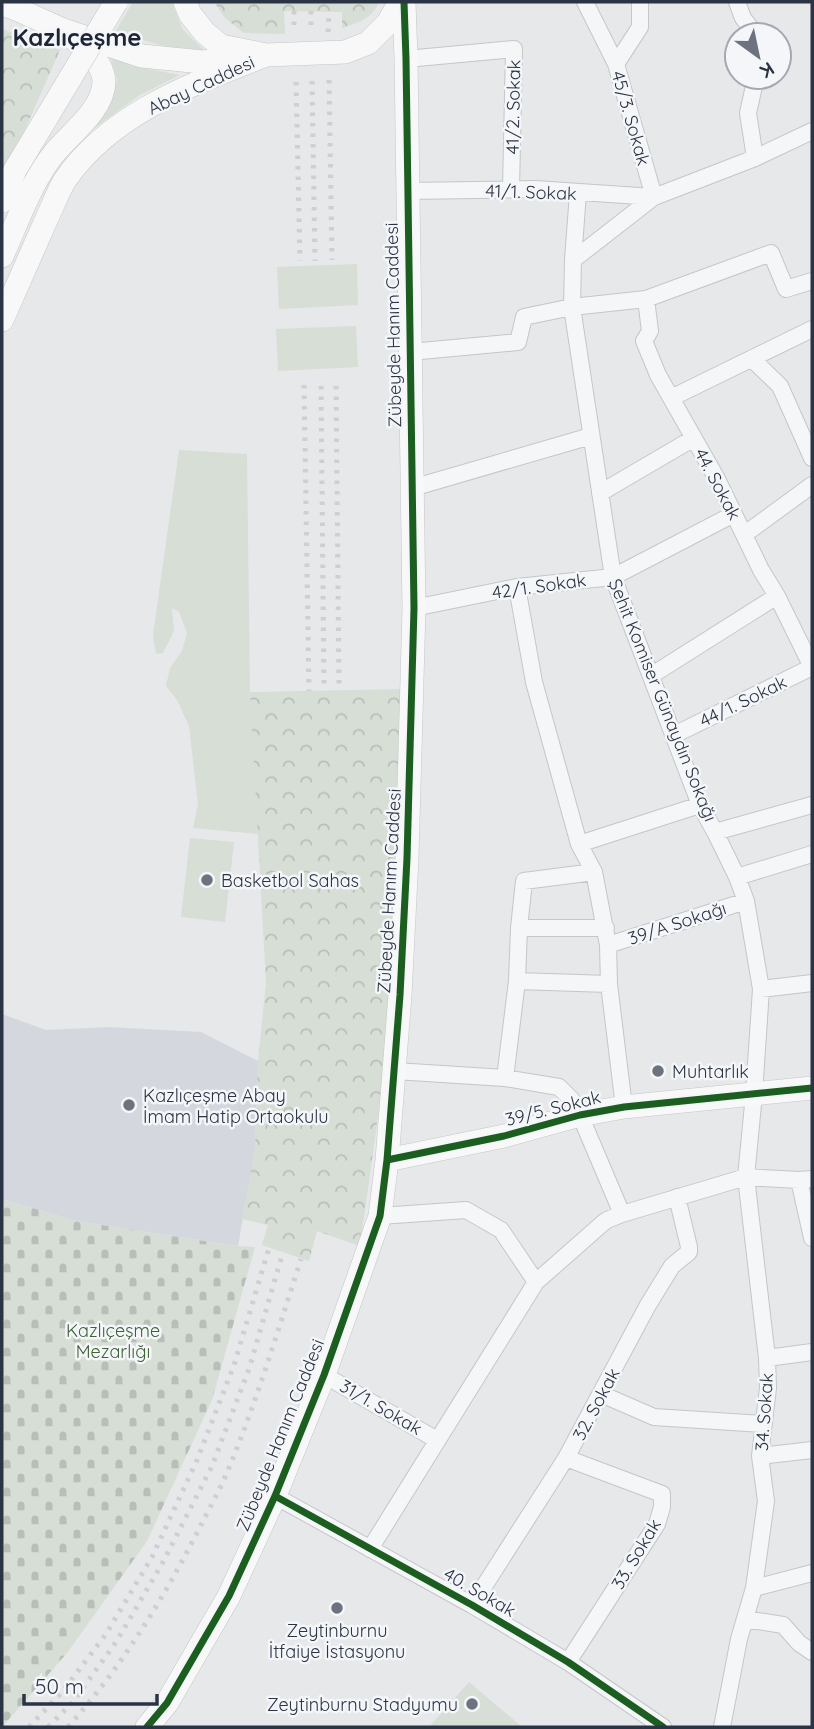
<svg xmlns="http://www.w3.org/2000/svg" width="814" height="1729" viewBox="0 0 814 1729" font-family="Quicksand,sans-serif">
<defs>
<pattern id="cemetery-stones" width="16" height="16" patternUnits="userSpaceOnUse" patternTransform="scale(1.75)"><rect width="16" height="16" fill="#d6ded6"/><path d="M2 7V4a2 2 0 0 1 4 0v3zM10 15v-3a2 2 0 0 1 4 0v3z" fill="#b8bfb9"/></pattern>
<pattern id="park-crowns" width="20" height="18" patternUnits="userSpaceOnUse" patternTransform="scale(1.75)"><rect width="20" height="18" fill="#d6ded6"/><path d="M2 6a3 3 0 1 1 6 0M12 15a3 3 0 1 1 6 0" fill="none" stroke="#b8bfb9"/></pattern>
</defs>
<rect width="100%" height="100%" fill="#e6e8ea"/>
<path fill="#d4d7dd" d="M 2,1014 L 46,1030 L 109,1027 L 201,1032 L 258,1061 L 255,1149 L 238,1246 L 76,1221 L 2,1199 Z"/>
<path fill="#d6ded6" d="M 133,2 L 172,2 L 183,30 L 204,50 L 164,46 L 115,32 Z
M 110,57 L 133,66 L 180,75 L 140,95 L 78,140 L 107,111 L 117,79 Z
M 357,264 L 358,305 L 279,309 L 277,267 Z
M 356,326 L 358,367 L 278,371 L 276,329 Z
M 179,450 L 247,454 L 250,692 L 259,834 L 193,828 L 198,804 L 189,726 L 177,700 L 166,686 L 170,668 L 182,651 L 187,633 L 179,612 L 172,608 L 174,631 L 163,653 L 156,654 L 153,635 Z
M 190,838 L 234,842 L 225,922 L 181,917 Z
M 469,1682 L 522,1727 L 429,1727 Z"/>
<path fill="url(#cemetery-stones)" d="M 2,1199 L 76,1221 L 237,1246 L 255,1247 L 212,1400 L 147,1541 L 67,1653 L 2,1727 Z"/>
<path fill="url(#park-crowns)" d="M 214,2 L 379,2 C 373,18 358,23 342,28 L 342,12 L 284,11 L 285,34 L 244,33 L 225,18 Z
M 2,29 L 60,50 L 2,182 Z
M 404,689 L 394,1001 L 360,1246 L 317,1231 L 309,1261 L 262,1245 L 268,1225 L 242,1219 L 255,1149 L 258,1061 L 266,983 L 250,692 Z"/>
<g fill="none" stroke-linecap="round" stroke-linejoin="round">
<g stroke="#c4c6c8" stroke-width="18">
<path id="street" d="M 585,2 L 616,64 L 654,197
M 737,2 L 743,18 L 756,35
M 406,59 L 514,49 L 511,189
M 616,64 L 640,27 L 640,2
M 755,158 L 748,113 L 756,77
M 407,191 L 535,189 L 654,197
M 578,193 L 573,260 L 572,307 L 613,577 L 700,805 L 715,832 L 737,877 L 746,901 L 761,989 L 754,1094 L 746,1177 L 767,1358 L 768,1388 L 760,1456 L 766,1501 L 754,1588 L 739,1639 L 722,1727
M 573,260 L 654,197 L 755,158 L 812,131
M 646,299 L 650,331 L 644,341 L 658,375 L 717,479 L 761,570 L 777,596 L 812,667 L 674,735
M 410,352 L 518,342 L 524,317 L 572,307 L 646,299 L 771,253 L 786,289 L 812,281
M 752,359 L 780,386 L 812,458
M 671,398 L 812,329
M 412,488 L 591,436
M 600,493 L 694,438
M 745,534 L 812,485
M 517,587 L 534,682 L 579,844 L 594,872 L 608,945 L 609,984 L 624,1107
M 414,608 L 517,587 L 613,577 L 734,514
M 652,675 L 777,596
M 715,832 L 812,805
M 579,844 L 700,805
M 737,877 L 812,854
M 519,928 L 606,928
M 608,945 L 746,901
M 517,981 L 609,984
M 761,989 L 812,983
M 395,1071 L 505,1078 L 559,1087 L 571,1099 L 580,1115 L 622,1214
M 505,1078 L 517,981 L 519,928 L 524,881 L 594,872
M 799,1180 L 812,1238
M 380,1216 L 466,1210 L 501,1230 L 536,1282
M 767,1358 L 812,1352
M 324,1375 L 437,1440
M 601,1394 L 654,1417 L 763,1424
M 760,1456 L 812,1450
M 566,1458 L 662,1494 L 662,1507 L 657,1524 L 568,1662
M 275,1496 L 472,1605 L 568,1662 L 663,1727
M 370,1549 L 536,1282 L 603,1223 L 607,1220 L 622,1214 L 746,1177 L 799,1180 L 812,1179
M 754,1588 L 812,1573
M 472,1605 L 566,1458 L 648,1305 L 672,1266 L 689,1252 L 689,1247 L 677,1197
M 745,1619 L 783,1625 L 799,1643 L 812,1652"/>
</g>
<g stroke="#c4c6c8" stroke-width="24">
<path id="secondary" d="M 185,2 L 190,14 L 205,33 L 221,46 L 266,55 L 345,52 L 368,43 L 388,23 L 400,2
M 2,4 L 14,8 L 63,30 L 142,56 L 202,62 L 235,59
M 2,201 L 15,170
M 2,256 C 18,221 31,181 56,151 C 72,132 104,109 104,81 C 103,63 86,49 73,38
M 2,320 C 17,286 32,252 47,218 C 53,206 58,191 65,180 C 112,112 193,84 266,55
M 387,1160 L 504,1136 L 580,1115 L 624,1107 L 812,1088
M 147,1727 L 167,1703 L 229,1596 L 275,1496 L 324,1375 L 380,1216 L 387,1160 L 400,995 L 407,858 L 414,608 L 406,59 L 404,2"/>
</g>
<use href="#street" stroke="#f5f6f7" stroke-width="16"/>
<use href="#secondary" stroke="#f8f8f8" stroke-width="23"/>
<path stroke="#cecfd2" stroke-width="5" stroke-dasharray="3.5 7" stroke-linecap="butt" d="M 294,11 L 294,31
M 311,11 L 311,31
M 328,32 L 329,11
M 329,80 L 332,260
M 312,81 L 315,261
M 296,82 L 300,261
M 304,385 L 309,691
M 321,386 L 324,690
M 336,386 L 339,690
M 29,1727 L 63,1691 L 106,1634 L 152,1557 L 197,1460 L 234,1365 L 269,1248
M 48,1727 L 73,1702 L 116,1642 L 162,1564 L 212,1466 L 249,1369 L 283,1252
M 68,1727 C 121,1668 164,1598 200,1527 C 209,1509 220,1490 228,1470 C 257,1401 278,1330 301,1259"/>
<g stroke="#c4c6c8" stroke-width="24" stroke-linecap="butt">
<path id="secondary-bridge" d="M 15,170 L 116,2"/>
</g>
<use href="#secondary-bridge" stroke="#f8f8f8" stroke-width="23"/>
<g stroke="#f4f6f9" stroke-width="11">
<path id="cycleway" d="M 387,1160 L 504,1136 L 580,1115 L 624,1107 L 812,1088
M 275,1496 L 472,1605 L 568,1662 L 663,1727
M 147,1727 L 167,1703 L 229,1596 L 275,1496 L 324,1375 L 380,1216 L 387,1160 L 400,995 L 407,858 L 414,608 L 406,59 L 404,2"/>
</g>
<use href="#cycleway" stroke="#1b5e20" stroke-width="7"/>
</g>
<g fill="#6c737f" stroke="#f4f6f9" stroke-width="2.5">
<circle cx="207" cy="880" r="7"/>
<circle cx="658" cy="1071" r="7"/>
<circle cx="129" cy="1105" r="7"/>
<circle cx="337" cy="1608" r="7"/>
<circle cx="472" cy="1704" r="7"/>
</g>
<g text-anchor="middle" dominant-baseline="central" stroke-width="5" stroke-linejoin="round" paint-order="stroke">
<g font-size="18" fill="#2b3445" stroke="#f4f6f9">
<text transform="translate(201 85) rotate(-25)">Abay Caddesi</text>
<text transform="translate(513 107) rotate(-89)">41/2. Sokak</text>
<text transform="translate(631 118) rotate(74)">45/3. Sokak</text>
<text transform="translate(531 192) rotate(2)">41/1. Sokak</text>
<text transform="translate(393 325) rotate(-91)">Zübeyde Hanım Caddesi</text>
<text transform="translate(718 484) rotate(62)">44. Sokak</text>
<text transform="translate(539 586) rotate(-8)">42/1. Sokak</text>
<text transform="translate(663 700) rotate(68)">Şehit Komiser Günaydın Sokağı</text>
<text transform="translate(743 701) rotate(-26)">44/1. Sokak</text>
<text transform="translate(389 891) rotate(-87)">Zübeyde Hanım Caddesi</text>
<text transform="translate(677 923) rotate(-18)">39/A Sokağı</text>
<text transform="translate(553 1108) rotate(-14)">39/5. Sokak</text>
<text transform="translate(596 1404) rotate(-62)">32. Sokak</text>
<text transform="translate(381 1407) rotate(30)">31/1. Sokak</text>
<text transform="translate(764 1412) rotate(-86)">34. Sokak</text>
<text transform="translate(280 1435) rotate(-68)">Zübeyde Hanım Caddesi</text>
<text transform="translate(636 1554) rotate(-59)">33. Sokak</text>
<text transform="translate(480 1592) rotate(30)">40. Sokak</text>
</g>
<g font-size="18" fill="#2b3445" stroke="#f4f6f9" text-anchor="start">
<text x="221" y="880">Basketbol Sahas</text>
<text x="672" y="1071">Muhtarlık</text>
<text x="143" y="1095">Kazlıçeşme Abay<tspan x="143" dy="21">İmam Hatip Ortaokulu</tspan></text>
<text x="337" y="1630" text-anchor="middle">Zeytinburnu<tspan x="337" dy="21">İtfaiye İstasyonu</tspan></text>
<text x="458" y="1704" text-anchor="end">Zeytinburnu Stadyumu</text>
</g>
<g font-size="18" fill="#3f6138" stroke="#f4f6f9">
<text x="113" y="1330">Kazlıçeşme<tspan x="113" dy="21">Mezarlığı</tspan></text>
</g>
<g font-size="24" font-weight="bold" fill="#1d2536" stroke="#f4f6f9">
<text x="77" y="37">Kazlıçeşme</text>
</g>
</g>
<rect width="814" height="1729" fill="none" stroke="#2b3445" stroke-width="7"/>
<g transform="translate(758 56) rotate(147)"><circle r="33" fill="#f4f6f9" stroke="#a4a8b1" stroke-width="2"/>
<path d="M0-5L12 26L0 18L-12 26Z" fill="#6c737f"/>
<text y="-10" font-size="19" font-weight="bold" text-anchor="middle" fill="#2b3445">K</text>
</g>
<path d="M24 1694v10h133v-10" fill="none" stroke="#2b3445" stroke-width="3.5"/>
<text x="35" y="1694" font-size="21" fill="#2b3445" stroke="#f4f6f9" stroke-width="5" paint-order="stroke">50 m</text>
</svg>
